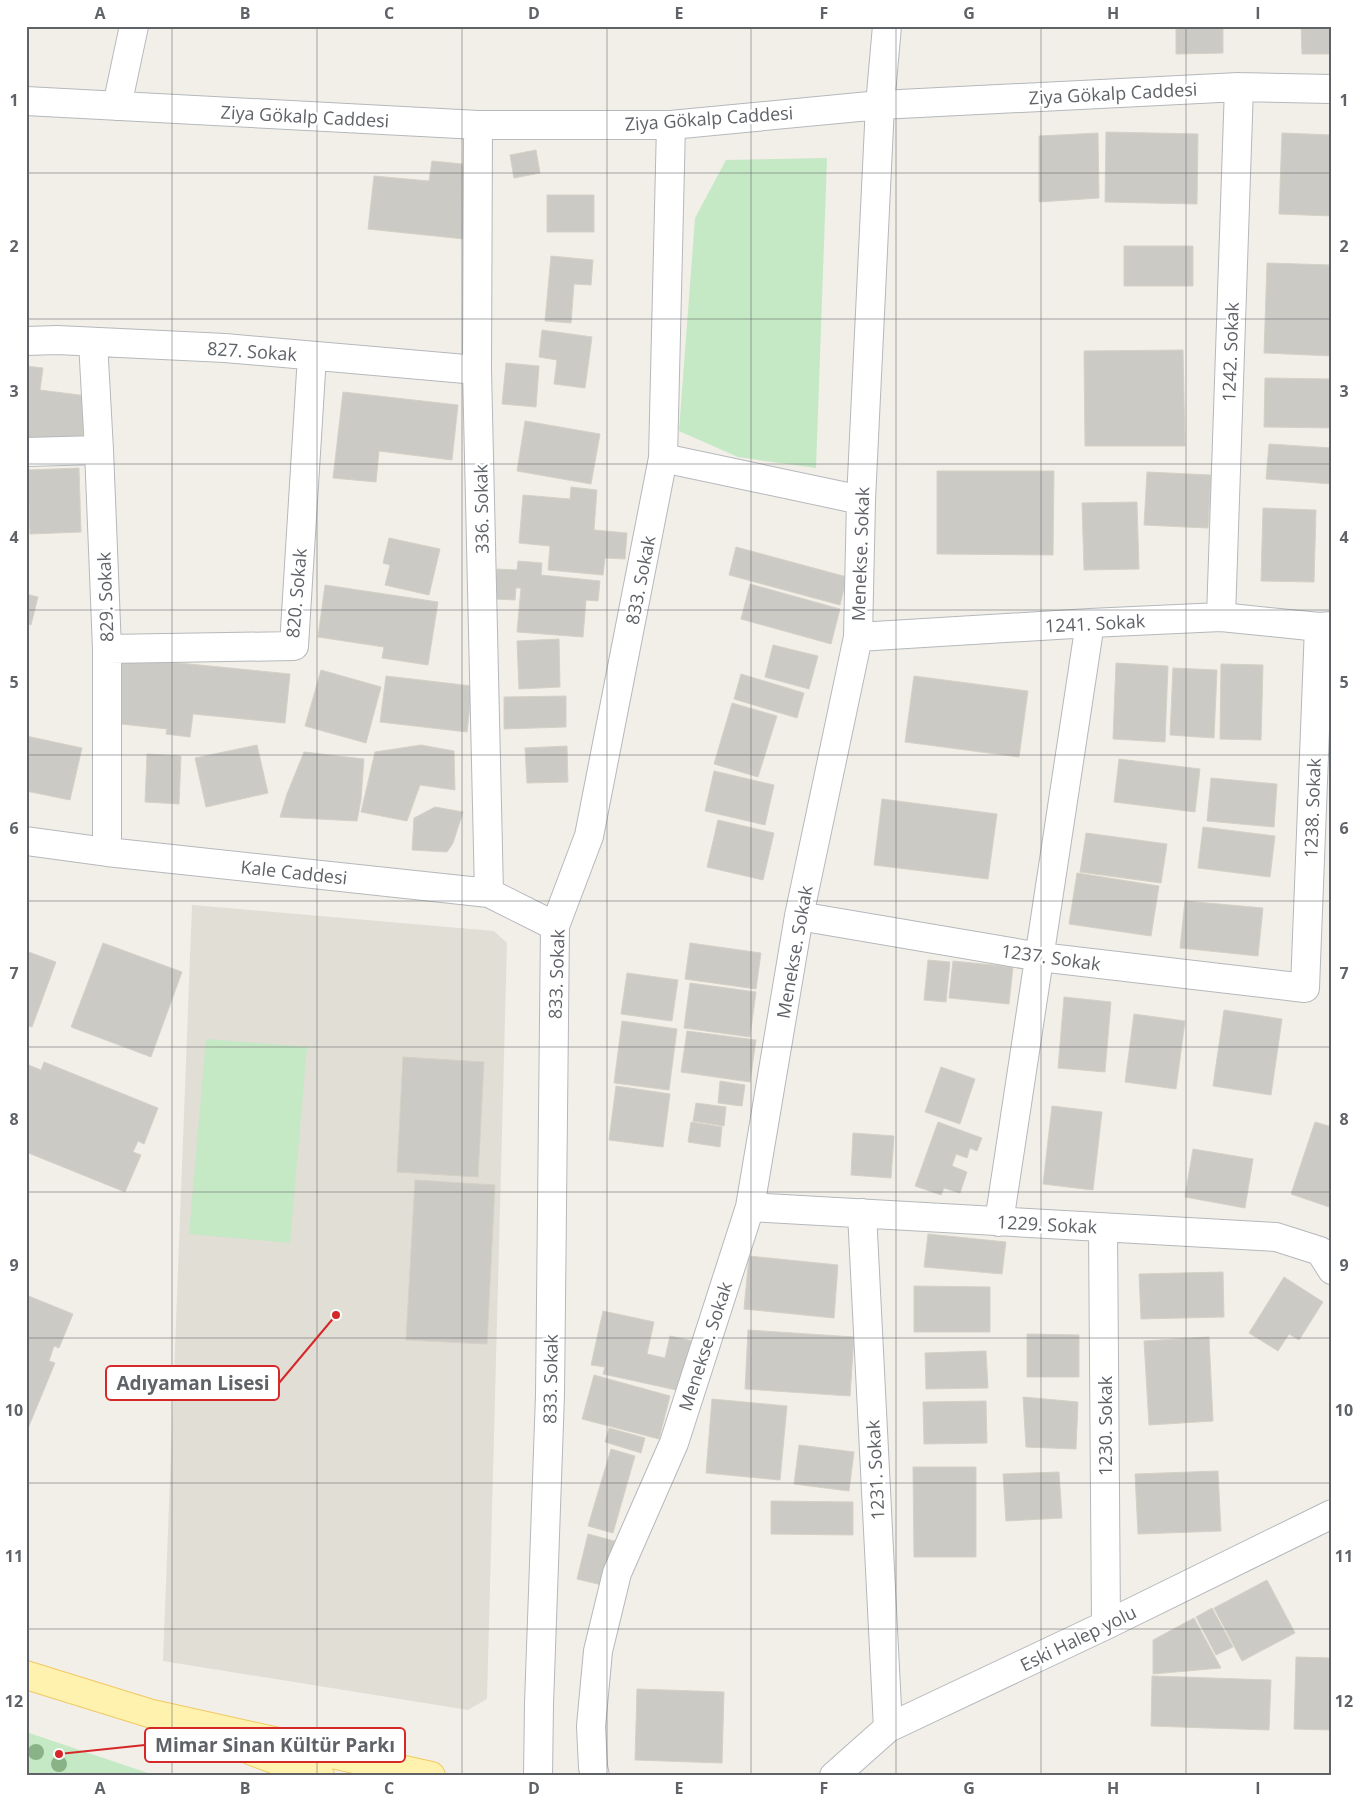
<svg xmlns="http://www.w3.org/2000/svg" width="1358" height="1802" viewBox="0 0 1358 1802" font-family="'Open Sans',sans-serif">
<rect width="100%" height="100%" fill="#f1efe8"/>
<path fill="#e1ded6" d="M 192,905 L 494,931 L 507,943 L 487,1699 L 468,1710 L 163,1661 Z"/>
<path fill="#c5e8c5" d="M 827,158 L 816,468 L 738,457 L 679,431 L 695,218 L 726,160 Z
M 206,1039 L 307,1047 L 290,1243 L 189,1234 Z
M 26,1732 L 157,1776 L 26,1776 Z"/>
<path fill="#cccac5" stroke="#d6d1c6" d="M 1176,26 L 1223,26 L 1223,53 L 1176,54 Z
M 1301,26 L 1332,26 L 1332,54 L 1302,54 Z
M 1106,132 L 1198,134 L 1197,204 L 1105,202 Z
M 1098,133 L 1099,198 L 1039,202 L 1039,136 Z
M 1282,133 L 1332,135 L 1332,216 L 1279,214 Z
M 536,150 L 540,173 L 514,178 L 510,155 Z
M 432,161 L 472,165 L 464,239 L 368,229 L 374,176 L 429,181 Z
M 547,195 L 594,195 L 594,232 L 547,232 Z
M 1124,246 L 1193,246 L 1193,286 L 1124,286 Z
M 551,256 L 593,260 L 591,285 L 574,284 L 571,323 L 545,321 Z
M 1267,263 L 1332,265 L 1332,356 L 1264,353 Z
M 542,330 L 592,337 L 585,388 L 554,384 L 557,360 L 539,357 Z
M 1183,350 L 1185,446 L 1085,446 L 1084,351 Z
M 506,363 L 539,366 L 536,407 L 502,404 Z
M 26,366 L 43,368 L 40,390 L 87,396 L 81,447 L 26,440 Z
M 1265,378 L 1332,379 L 1332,428 L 1264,427 Z
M 343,392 L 458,405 L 452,460 L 379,451 L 376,482 L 333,478 Z
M 525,421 L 600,434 L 591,484 L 517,471 Z
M 1269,444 L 1332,448 L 1332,484 L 1266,479 Z
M 79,468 L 81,532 L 30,534 L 28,470 Z
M 937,471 L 1054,471 L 1053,555 L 937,554 Z
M 1147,472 L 1211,475 L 1208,528 L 1144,525 Z
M 571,487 L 597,490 L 594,530 L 627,533 L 625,559 L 605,558 L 603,575 L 548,570 L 550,546 L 519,543 L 523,495 L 570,499 Z
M 1137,502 L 1139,569 L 1084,570 L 1082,503 Z
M 1263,508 L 1316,510 L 1314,582 L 1261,581 Z
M 389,538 L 440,549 L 429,595 L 385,585 L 390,565 L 383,563 Z
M 736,547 L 847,577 L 840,605 L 729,575 Z
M 518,561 L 542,563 L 541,575 L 600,581 L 598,601 L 586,600 L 583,637 L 517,632 L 521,588 L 516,588 L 515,600 L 494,599 L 497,569 L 517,570 Z
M 750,584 L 840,609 L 831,644 L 741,619 Z
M 325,585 L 438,602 L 428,665 L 382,658 L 384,647 L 318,637 Z
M 26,594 L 38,597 L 31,625 L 26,623 Z
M 559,639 L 560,687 L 519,689 L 517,641 Z
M 773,645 L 818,656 L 809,689 L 765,677 Z
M 119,657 L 290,674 L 285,723 L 193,714 L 190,737 L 166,734 L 167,729 L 112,723 Z
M 1116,663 L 1168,666 L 1165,742 L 1113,739 Z
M 1221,664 L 1263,665 L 1261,740 L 1220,739 Z
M 1173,668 L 1217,670 L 1214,738 L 1170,735 Z
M 321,670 L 381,687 L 366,743 L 305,726 Z
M 741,674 L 804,693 L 797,718 L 734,699 Z
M 386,676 L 472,686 L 467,732 L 380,722 Z
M 914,676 L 1028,691 L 1019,757 L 905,742 Z
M 566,696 L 566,727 L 504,729 L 504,697 Z
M 732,703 L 777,716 L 758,777 L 714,764 Z
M 26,736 L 82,748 L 70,800 L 26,791 Z
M 257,745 L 268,793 L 206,807 L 195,758 Z
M 421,745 L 454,751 L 455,790 L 420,785 L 407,821 L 361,812 L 375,752 Z
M 567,746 L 568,782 L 527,783 L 525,748 Z
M 304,752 L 364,759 L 361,800 L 357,821 L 280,817 L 287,794 Z
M 147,754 L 181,756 L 179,804 L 145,802 Z
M 1119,759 L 1200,769 L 1195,812 L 1114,802 Z
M 714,771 L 774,785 L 765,825 L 705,811 Z
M 1211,778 L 1277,784 L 1274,827 L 1207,821 Z
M 882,799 L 997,814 L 988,879 L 874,865 Z
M 435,807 L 463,812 L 453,843 L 447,852 L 412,850 L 414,818 Z
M 718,820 L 774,833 L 763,880 L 707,867 Z
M 1203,827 L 1275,836 L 1270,877 L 1198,868 Z
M 1086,833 L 1167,844 L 1161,883 L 1080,872 Z
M 1077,873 L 1159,886 L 1151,936 L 1069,924 Z
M 1185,901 L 1263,908 L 1258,956 L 1180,948 Z
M 103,943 L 182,972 L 151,1057 L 71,1027 Z
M 690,943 L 761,953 L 756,989 L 685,979 Z
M 26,951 L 56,962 L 32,1027 L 26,1025 Z
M 928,960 L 950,962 L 946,1002 L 924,1000 Z
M 953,961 L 1013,967 L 1009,1004 L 949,998 Z
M 627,973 L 678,980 L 672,1021 L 621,1014 Z
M 690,983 L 756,992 L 750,1037 L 684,1028 Z
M 1064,997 L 1111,1002 L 1105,1072 L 1058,1068 Z
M 1224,1010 L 1282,1019 L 1271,1095 L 1213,1086 Z
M 1134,1014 L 1185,1021 L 1176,1089 L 1125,1082 Z
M 622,1021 L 677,1029 L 669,1090 L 614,1083 Z
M 687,1031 L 756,1040 L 750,1082 L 681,1072 Z
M 403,1057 L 484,1062 L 478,1177 L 397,1172 Z
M 44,1062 L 158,1108 L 144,1144 L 138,1141 L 133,1152 L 141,1155 L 125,1192 L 26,1152 L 26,1064 L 41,1070 Z
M 941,1067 L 975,1079 L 960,1124 L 925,1112 Z
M 720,1081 L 745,1085 L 742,1106 L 718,1103 Z
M 616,1086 L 670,1094 L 663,1147 L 609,1140 Z
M 696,1103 L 726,1107 L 724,1126 L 693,1121 Z
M 1052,1106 L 1102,1112 L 1093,1190 L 1043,1184 Z
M 691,1122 L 722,1127 L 720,1147 L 688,1142 Z
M 938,1122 L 982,1138 L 977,1151 L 970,1148 L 967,1158 L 956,1154 L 952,1166 L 967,1172 L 960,1193 L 944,1188 L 941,1195 L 915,1186 Z
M 1315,1122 L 1332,1127 L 1332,1208 L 1291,1194 Z
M 853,1133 L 894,1136 L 891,1178 L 851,1175 Z
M 1193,1149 L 1253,1159 L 1245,1208 L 1185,1197 Z
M 415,1180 L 495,1185 L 487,1344 L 406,1340 Z
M 928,1234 L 1006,1242 L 1002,1274 L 924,1267 Z
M 749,1256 L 838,1265 L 834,1318 L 744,1309 Z
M 1223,1272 L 1224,1317 L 1141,1319 L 1139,1274 Z
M 1284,1277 L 1323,1302 L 1299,1340 L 1289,1334 L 1278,1351 L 1249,1333 Z
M 914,1286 L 990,1287 L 990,1332 L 914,1332 Z
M 26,1295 L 73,1314 L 59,1348 L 54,1346 L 49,1361 L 55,1363 L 26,1433 Z
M 603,1311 L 654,1322 L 647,1354 L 665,1358 L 670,1336 L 693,1341 L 681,1391 L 603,1374 L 605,1367 L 591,1365 Z
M 748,1330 L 854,1337 L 850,1396 L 745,1389 Z
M 1027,1334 L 1079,1335 L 1079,1377 L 1027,1377 Z
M 1209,1337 L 1213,1421 L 1149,1425 L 1144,1341 Z
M 986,1351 L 988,1388 L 926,1389 L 925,1353 Z
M 594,1375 L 670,1396 L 659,1439 L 582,1419 Z
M 1023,1397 L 1078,1402 L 1076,1449 L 1026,1447 Z
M 712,1399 L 787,1406 L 780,1480 L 706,1473 Z
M 986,1401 L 987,1443 L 924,1444 L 923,1402 Z
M 609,1428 L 645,1438 L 641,1453 L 605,1442 Z
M 799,1445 L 854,1452 L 849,1491 L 794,1484 Z
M 611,1449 L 635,1456 L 613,1533 L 588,1526 Z
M 913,1467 L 976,1467 L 976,1557 L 914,1557 Z
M 1218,1471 L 1221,1531 L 1138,1534 L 1135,1474 Z
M 1059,1472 L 1062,1518 L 1006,1521 L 1003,1474 Z
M 771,1501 L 853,1502 L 853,1535 L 771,1534 Z
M 588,1534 L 622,1543 L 610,1587 L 577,1579 Z
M 1267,1580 L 1295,1633 L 1242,1661 L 1214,1608 Z
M 1212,1608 L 1233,1647 L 1216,1655 L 1196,1617 Z
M 1194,1618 L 1221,1668 L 1153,1674 L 1153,1640 Z
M 1296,1657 L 1332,1658 L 1332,1730 L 1294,1729 Z
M 1152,1676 L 1271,1680 L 1269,1730 L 1151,1726 Z
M 637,1689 L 724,1692 L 722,1763 L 635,1760 Z"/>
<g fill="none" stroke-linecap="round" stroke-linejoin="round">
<g stroke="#b5b8bc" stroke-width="30">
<path id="minor" d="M 26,101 L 478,125 L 671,125 L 880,105 L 1239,87 L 1332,89
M 117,106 L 134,26
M 478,125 L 477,370 L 489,893
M 26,341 L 57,340 L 225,348 L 477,370
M 93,342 L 99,450 L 107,649 L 107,852
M 26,452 L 99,450
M 663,458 L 861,500
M 1221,617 L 1239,87
M 858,637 L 1090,623 L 1221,617 L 1319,627 L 1332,626
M 107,649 L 294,646 L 312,356
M 26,841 L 107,852 L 489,893 L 555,926
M 799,916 L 1040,957 L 1305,988 L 1319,627
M 750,1207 L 1276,1237 L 1320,1251 L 1332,1270
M 862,1213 L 888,1728
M 999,1222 L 1090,623
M 1103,1228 L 1106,1625
M 538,1776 L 539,1704 L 550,1395 L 555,926 L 589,836 L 663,458 L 671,125
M 595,1776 L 593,1767 L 591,1726 L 598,1651 L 617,1573 L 674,1443 L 750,1207 L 799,916 L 858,637 L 861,500 L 880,105 L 887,26
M 834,1776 L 888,1728 L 1106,1625 L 1332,1514"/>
</g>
<g stroke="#f2c960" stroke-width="30">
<path id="major" d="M 26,1675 L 152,1714 L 431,1776
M 252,1751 L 320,1776"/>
</g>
<use href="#minor" stroke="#fff" stroke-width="28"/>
<use href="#major" stroke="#fff2af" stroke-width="28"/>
</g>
<g fill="#89b387">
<circle cx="36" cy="1752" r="8"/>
<circle cx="59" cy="1764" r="8"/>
</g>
<path fill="none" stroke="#5f6368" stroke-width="1" stroke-opacity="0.55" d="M 172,26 L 172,1776M 317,26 L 317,1776M 462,26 L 462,1776M 607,26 L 607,1776M 751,26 L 751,1776M 896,26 L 896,1776M 1041,26 L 1041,1776M 1186,26 L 1186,1776M 26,173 L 1332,173M 26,319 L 1332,319M 26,464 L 1332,464M 26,610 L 1332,610M 26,755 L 1332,755M 26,901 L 1332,901M 26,1047 L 1332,1047M 26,1192 L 1332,1192M 26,1338 L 1332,1338M 26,1483 L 1332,1483M 26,1629 L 1332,1629"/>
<g text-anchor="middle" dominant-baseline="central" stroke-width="5" stroke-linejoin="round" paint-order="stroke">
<g font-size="18" fill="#5f6368" stroke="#fff">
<text transform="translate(1113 93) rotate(-3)">Ziya Gökalp Caddesi</text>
<text transform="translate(305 116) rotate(3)">Ziya Gökalp Caddesi</text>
<text transform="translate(709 118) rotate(-4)">Ziya Gökalp Caddesi</text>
<text transform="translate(252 351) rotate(4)">827. Sokak</text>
<text transform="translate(1230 352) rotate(-88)">1242. Sokak</text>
<text transform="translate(481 509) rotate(-91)">336. Sokak</text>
<text transform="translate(860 554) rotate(-88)">Menekse. Sokak</text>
<text transform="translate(640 580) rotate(-79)">833. Sokak</text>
<text transform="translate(296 593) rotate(-85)">820. Sokak</text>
<text transform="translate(105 597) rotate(-92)">829. Sokak</text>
<text transform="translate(1095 623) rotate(-3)">1241. Sokak</text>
<text transform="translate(1312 808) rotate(-88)">1238. Sokak</text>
<text transform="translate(294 872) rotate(6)">Kale Caddesi</text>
<text transform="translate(794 952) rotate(-80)">Menekse. Sokak</text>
<text transform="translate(1051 957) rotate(8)">1237. Sokak</text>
<text transform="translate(556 974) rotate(-88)">833. Sokak</text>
<text transform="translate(1047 1224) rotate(3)">1229. Sokak</text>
<text transform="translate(705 1346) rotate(-72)">Menekse. Sokak</text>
<text transform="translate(550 1379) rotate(-89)">833. Sokak</text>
<text transform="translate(1105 1426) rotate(-90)">1230. Sokak</text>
<text transform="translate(875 1470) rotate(-93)">1231. Sokak</text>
<text transform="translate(1078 1638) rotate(-26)">Eski Halep yolu</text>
</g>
</g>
<path fill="none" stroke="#d62828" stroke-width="2" d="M336 1315L279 1383M59 1754L145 1745"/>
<g fill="#d62828" stroke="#fff" stroke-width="2">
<circle cx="336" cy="1315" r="5"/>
<circle cx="59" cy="1754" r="5"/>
</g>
<g fill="#fff" stroke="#d62828" stroke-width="2">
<rect x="106" y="1366" width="173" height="34" rx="5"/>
<rect x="145" y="1728" width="260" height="34" rx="5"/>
</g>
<g font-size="19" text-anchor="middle" font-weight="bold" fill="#5f6368">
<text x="193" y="1390">Adıyaman Lisesi</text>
<text x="275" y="1752">Mimar Sinan Kültür Parkı</text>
</g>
<rect width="1358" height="1802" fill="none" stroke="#ffffff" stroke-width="55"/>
<rect x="28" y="28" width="1302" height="1746" fill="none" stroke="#5f6368" stroke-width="2"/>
<g font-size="16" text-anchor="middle" font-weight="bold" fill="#5f6368">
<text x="100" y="19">A</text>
<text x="245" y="19">B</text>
<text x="389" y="19">C</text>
<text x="534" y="19">D</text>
<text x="679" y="19">E</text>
<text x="824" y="19">F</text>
<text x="969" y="19">G</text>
<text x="1113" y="19">H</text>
<text x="1258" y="19">I</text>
<text x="14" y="106">1</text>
<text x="1344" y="106">1</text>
<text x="14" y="252">2</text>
<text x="1344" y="252">2</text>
<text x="14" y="397">3</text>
<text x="1344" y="397">3</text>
<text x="14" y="543">4</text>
<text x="1344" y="543">4</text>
<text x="14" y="688">5</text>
<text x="1344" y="688">5</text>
<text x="14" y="834">6</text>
<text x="1344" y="834">6</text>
<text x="14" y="979">7</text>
<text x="1344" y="979">7</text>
<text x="14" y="1125">8</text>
<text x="1344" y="1125">8</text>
<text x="14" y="1271">9</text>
<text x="1344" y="1271">9</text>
<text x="14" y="1416">10</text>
<text x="1344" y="1416">10</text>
<text x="14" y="1562">11</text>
<text x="1344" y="1562">11</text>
<text x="14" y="1707">12</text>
<text x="1344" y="1707">12</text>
<text x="100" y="1794">A</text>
<text x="245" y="1794">B</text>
<text x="389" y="1794">C</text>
<text x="534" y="1794">D</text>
<text x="679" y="1794">E</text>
<text x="824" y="1794">F</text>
<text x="969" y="1794">G</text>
<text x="1113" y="1794">H</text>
<text x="1258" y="1794">I</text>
</g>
</svg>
